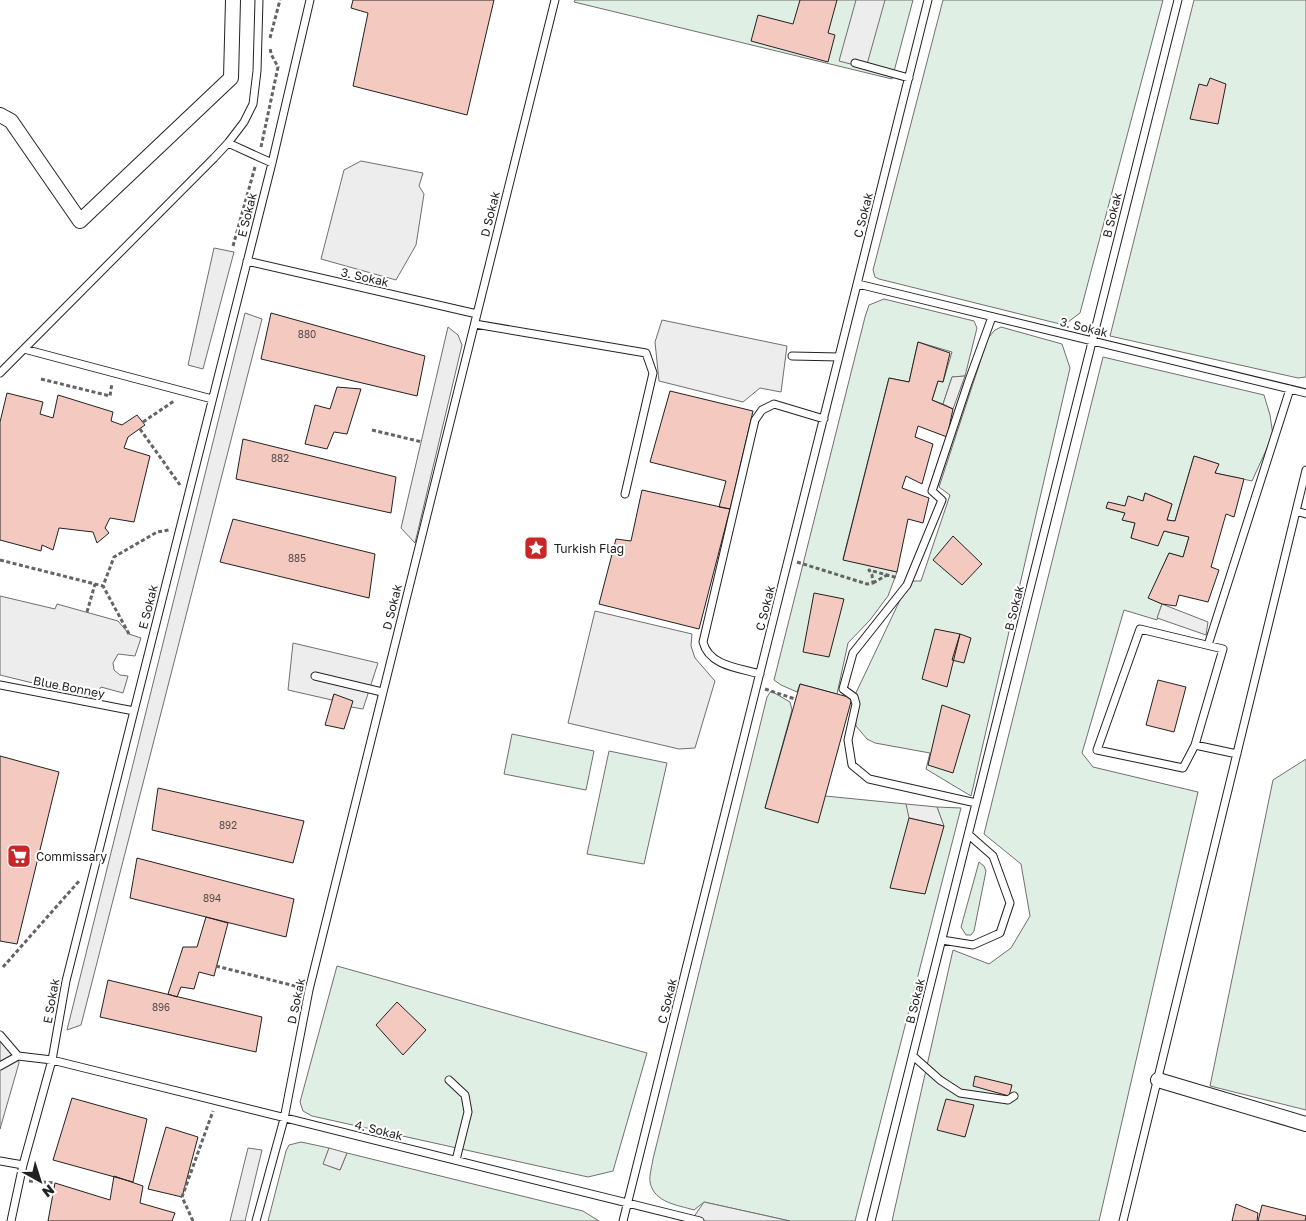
<svg xmlns="http://www.w3.org/2000/svg" width="1306" height="1221" viewBox="0 0 1306 1221" font-family="'Golos Text',sans-serif">
<rect width="100%" height="100%" fill="#fff"/>
<path fill="#e0efe3" stroke="#6f6f6f" d="M 575,0 L 913,0 L 892,79 L 574,2 Z
M 943,0 L 1163,0 L 1080,313 L 1064,325 L 879,279 L 875,277 L 873,270 Z
M 1194,0 L 1306,0 L 1306,377 L 1298,378 L 1110,336 Z
M 884,299 L 974,321 L 977,328 L 965,376 L 952,377 L 943,404 L 932,400 L 938,381 L 943,382 L 952,352 L 918,342 L 909,382 L 889,378 L 843,559 L 897,572 L 888,596 L 870,620 L 848,643 L 837,694 L 800,684 L 797,692 L 781,685 L 774,680 L 865,317 L 869,305 Z
M 1001,327 L 1062,344 L 1070,368 L 971,796 L 926,769 L 930,753 L 875,743 L 867,739 L 856,726 L 854,697 L 909,581 L 921,581 L 950,495 L 939,487 L 988,338 L 995,330 Z
M 1103,357 L 1264,395 L 1270,415 L 1273,435 L 1252,481 L 1215,473 L 1218,464 L 1194,456 L 1175,521 L 1167,520 L 1172,504 L 1145,493 L 1143,501 L 1125,506 L 1106,508 L 1125,513 L 1123,520 L 1135,523 L 1131,538 L 1164,531 L 1189,537 L 1183,557 L 1169,553 L 1149,598 L 1162,604 L 1157,620 L 1124,610 L 1082,753 L 1093,767 L 1198,792 L 1099,1221 L 892,1221 L 953,950 L 989,964 L 1011,948 L 1030,916 L 1021,864 L 984,834 Z
M 771,691 L 790,702 L 792,710 L 765,808 L 825,796 L 906,804 L 910,809 L 943,825 L 937,807 L 961,808 L 855,1221 L 790,1221 L 704,1202 L 694,1210 C 678,1205 654,1203 650,1182 C 649,1176 652,1166 653,1159 L 767,697 Z
M 512,734 L 594,751 L 586,790 L 504,774 Z
M 609,751 L 667,763 L 644,864 L 587,854 Z
M 1306,759 L 1306,1110 L 1210,1086 L 1273,780 Z
M 979,862 L 984,866 L 986,871 L 974,931 L 971,935 L 966,935 L 961,927 Z
M 337,966 L 647,1053 L 613,1171 L 588,1177 L 312,1116 L 303,1111 L 300,1102 Z
M 301,1142 L 329,1148 L 324,1164 L 340,1170 L 347,1153 L 583,1211 L 599,1221 L 268,1221 L 286,1151 L 289,1145 Z"/>
<path fill="#ededed" stroke="#6f6f6f" d="M 856,0 L 885,0 L 866,68 L 839,61 Z
M 361,161 L 423,173 L 419,186 L 424,194 L 416,245 L 396,280 L 321,259 L 344,170 Z
M 214,248 L 234,252 L 203,369 L 188,365 Z
M 245,313 L 262,319 L 81,1025 L 67,1030 Z
M 662,320 L 787,346 L 781,392 L 760,388 L 743,402 L 659,381 L 655,342 Z
M 448,327 L 458,335 L 462,345 L 415,543 L 401,528 Z
M 965,376 L 953,409 L 943,404 L 952,377 Z
M 0,596 L 55,609 L 57,604 L 118,621 L 129,634 L 141,638 L 135,656 L 118,654 L 113,663 L 114,670 L 120,675 L 128,676 L 123,693 L 101,687 L 94,698 L 0,675 Z
M 1162,604 L 1208,622 L 1206,635 L 1157,618 Z
M 595,611 L 692,634 L 691,646 L 695,658 L 715,681 L 695,748 L 679,749 L 568,723 Z
M 293,643 L 378,663 L 363,709 L 351,707 L 334,694 L 332,700 L 288,690 Z
M 906,804 L 937,807 L 944,826 L 909,818 Z
M 0,1035 L 18,1056 L 19,1063 L 0,1129 Z
M 248,1148 L 262,1150 L 245,1221 L 230,1221 Z
M 329,1148 L 347,1153 L 340,1170 L 323,1164 Z
M 704,1202 L 790,1221 L 704,1221 L 693,1218 Z"/>
<path fill="#f3c9c0" stroke="#222" d="M 353,0 L 494,0 L 467,115 L 353,86 L 368,13 L 351,8 Z
M 800,0 L 837,0 L 828,33 L 835,35 L 828,62 L 751,41 L 758,15 L 793,24 Z
M 1210,78 L 1226,84 L 1218,124 L 1190,119 L 1199,84 L 1207,86 Z
M 271,313 L 425,356 L 417,396 L 261,359 Z
M 918,342 L 950,353 L 943,382 L 938,381 L 932,400 L 953,409 L 947,437 L 918,426 L 915,437 L 933,444 L 922,484 L 906,476 L 902,488 L 929,498 L 923,523 L 908,519 L 897,572 L 843,560 L 889,378 L 909,382 Z
M 337,387 L 361,389 L 347,434 L 334,432 L 327,449 L 305,444 L 315,405 L 330,409 Z
M 670,391 L 753,411 L 730,509 L 719,507 L 726,481 L 650,462 Z
M 7,393 L 43,402 L 40,414 L 53,418 L 58,395 L 113,412 L 111,421 L 122,425 L 137,415 L 145,425 L 128,437 L 124,448 L 150,456 L 134,522 L 110,518 L 105,528 L 109,533 L 97,543 L 93,532 L 59,528 L 53,550 L 42,545 L 41,551 L 0,540 L 0,422 Z
M 243,439 L 396,477 L 391,513 L 236,479 Z
M 1194,456 L 1219,464 L 1215,473 L 1244,479 L 1234,517 L 1226,514 L 1211,567 L 1219,570 L 1208,602 L 1179,595 L 1176,606 L 1162,604 L 1148,598 L 1169,553 L 1183,557 L 1189,537 L 1164,531 L 1158,546 L 1131,538 L 1135,523 L 1122,520 L 1125,513 L 1106,508 L 1108,502 L 1125,506 L 1128,496 L 1143,501 L 1145,493 L 1172,504 L 1167,520 L 1175,521 Z
M 642,490 L 730,509 L 699,629 L 599,604 L 616,539 L 631,541 Z
M 233,519 L 375,554 L 369,598 L 220,562 Z
M 953,536 L 982,564 L 962,585 L 933,560 Z
M 814,593 L 844,599 L 829,657 L 803,652 Z
M 935,629 L 960,634 L 947,687 L 922,679 Z
M 960,634 L 971,638 L 964,663 L 952,660 Z
M 1158,680 L 1186,687 L 1174,732 L 1146,725 Z
M 800,684 L 852,698 L 818,823 L 765,808 Z
M 334,694 L 353,701 L 344,729 L 325,725 Z
M 942,705 L 970,715 L 953,773 L 928,765 Z
M 0,756 L 59,772 L 17,944 L 0,941 Z
M 158,788 L 304,821 L 293,863 L 152,830 Z
M 909,818 L 944,826 L 925,894 L 890,888 Z
M 137,858 L 294,899 L 286,937 L 130,898 Z
M 206,917 L 228,923 L 214,976 L 199,972 L 194,989 L 181,987 L 177,997 L 168,994 L 183,947 L 197,947 Z
M 108,980 L 262,1017 L 256,1052 L 100,1017 Z
M 397,1002 L 426,1030 L 403,1055 L 376,1025 Z
M 975,1076 L 1012,1085 L 1009,1096 L 973,1086 Z
M 72,1098 L 147,1119 L 133,1182 L 53,1160 Z
M 946,1099 L 974,1105 L 965,1137 L 937,1130 Z
M 166,1127 L 198,1137 L 182,1197 L 148,1189 Z
M 114,1176 L 143,1186 L 140,1203 L 175,1213 L 172,1221 L 48,1221 L 55,1183 L 110,1200 Z
M 1236,1204 L 1258,1213 L 1257,1221 L 1232,1221 Z
M 1262,1205 L 1306,1216 L 1305,1221 L 1258,1221 Z"/>
<g fill="none" stroke-linecap="round" stroke-linejoin="round">
<g stroke="#222" stroke-width="9">
<path id="service" d="M 855,63 L 909,78
M 228,143 L 272,163
M 247,261 L 477,314
M 858,284 L 1306,393
M 475,324 L 646,353 L 653,373 L 625,494
M 24,349 L 212,399
M 792,356 L 839,357
M 0,373 L 214,158 L 228,143 L 244,122 L 253,104 L 257,71 L 259,0
M 1296,511 L 1306,514
M 1208,645 L 1290,389
M 760,674 C 739,668 709,666 703,642 L 755,420 L 762,410 L 774,404 L 824,419
M 315,676 L 382,692
M 0,685 L 134,711
M 1195,745 L 1183,768 L 1097,750 L 1140,629 L 1223,649 L 1195,745 L 1237,754
M 976,803 L 869,779 L 852,765 L 848,740 L 856,704 L 854,697 L 843,689 L 853,653 L 907,585 L 942,500 L 932,491 L 968,383 L 992,317
M 942,940 L 973,945 L 1000,933 L 1010,903 L 993,856 L 969,835
M 0,1035 L 18,1056 L 52,1060 L 700,1221
M 913,1056 L 940,1080 L 960,1093 L 1008,1100 L 1014,1096
M 0,1066 L 18,1056
M 449,1080 L 465,1095 L 468,1112 L 456,1160
M 0,1161 L 23,1165
M 11,1221 L 23,1165 L 52,1060 L 66,981 L 272,163 L 310,0
M 256,1221 L 284,1119 L 309,990 L 555,0
M 623,1221 L 928,0
M 871,1221 L 1178,0
M 1123,1221 L 1306,470"/>
</g>
<g stroke="#222" stroke-width="16">
<path id="minor" d="M 0,115 L 11,121 L 80,221 L 231,78 L 233,0
M 1158,1080 L 1306,1124"/>
</g>
<path stroke="#646464" stroke-width="3" stroke-dasharray="4 2.5" stroke-linecap="butt" d="M 270,38 L 280,0
M 261,147 L 278,67 L 271,54 L 270,47
M 233,246 L 255,167
M 41,379 L 110,396 L 112,383
M 143,422 L 174,401
M 140,429 L 180,485
M 372,430 L 422,442
M 0,560 L 103,586
M 797,562 L 867,584 L 873,583 L 872,575 L 869,570 L 898,578
M 873,583 L 887,575
M 87,612 L 95,584
M 129,634 L 103,586 L 114,557 L 157,532 L 169,530
M 765,689 L 795,699
M 216,966 L 299,987
M 3,967 L 80,880
M 29,1181 L 55,1183
M 193,1221 L 182,1197 L 213,1111"/>
<use href="#service" stroke="#fff" stroke-width="7"/>
<use href="#minor" stroke="#fff" stroke-width="14"/>
</g>
<defs>
<g id="sight-square" transform="scale(1.25)"><rect x="-9" y="-9" width="18" height="18" rx="4" fill="#c62828" stroke="#fff"/><path d="M0-6L1.8-2.2L6-1.7L2.9 1.2L3.7 5.4L0 3.3L-3.7 5.4L-2.9 1.2L-6-1.7L-1.8-2.2Z" fill="#fff"/></g>
<g id="supermarket-square" transform="scale(1.25)"><rect x="-9" y="-9" width="18" height="18" rx="4" fill="#c62828" stroke="#fff"/><path d="M-6-5.5h2.5l.6 2H6L4.5 2H-2.5L-4.4-4H-6ZM-1.5 3.2a1.3 1.3 0 1 0 .1 0ZM3 3.2a1.3 1.3 0 1 0 .1 0Z" fill="#fff"/></g>
</defs>
<g fill-rule="evenodd">
<use href="#sight-square" x="536" y="548"/>
<use href="#supermarket-square" x="19" y="856"/>
</g>
<g text-anchor="middle" dominant-baseline="central" stroke-width="4" stroke-linejoin="round" paint-order="stroke">
<g font-size="10" fill="#564c4a">
<text x="307" y="334">880</text>
<text x="280" y="458">882</text>
<text x="297" y="558">885</text>
<text x="228" y="825">892</text>
<text x="212" y="898">894</text>
<text x="161" y="1007">896</text>
</g>
<g font-size="12" fill="#222" stroke="#fff">
<text transform="translate(490 214) rotate(-76)">D Sokak</text>
<text transform="translate(247 215) rotate(-76)">E Sokak</text>
<text transform="translate(863 215) rotate(-76)">C Sokak</text>
<text transform="translate(1112 215) rotate(-76)">B Sokak</text>
<text transform="translate(365 277) rotate(13)">3. Sokak</text>
<text transform="translate(1084 327) rotate(14)">3. Sokak</text>
<text transform="translate(148 607) rotate(-76)">E Sokak</text>
<text transform="translate(392 607) rotate(-76)">D Sokak</text>
<text transform="translate(765 608) rotate(-76)">C Sokak</text>
<text transform="translate(1014 608) rotate(-76)">B Sokak</text>
<text transform="translate(69 687) rotate(11)">Blue Bonney</text>
<text transform="translate(51 1001) rotate(-80)">E Sokak</text>
<text transform="translate(296 1001) rotate(-78)">D Sokak</text>
<text transform="translate(667 1001) rotate(-76)">C Sokak</text>
<text transform="translate(915 1001) rotate(-76)">B Sokak</text>
<text transform="translate(379 1130) rotate(14)">4. Sokak</text>
</g>
<g font-size="12" fill="#222" stroke="#fff" text-anchor="start">
<text x="554" y="548">Turkish Flag</text>
<text x="36" y="856">Commissary</text>
</g>
</g>
<g transform="translate(40 1181) rotate(141)" stroke="#ffffff" stroke-width="4" paint-order="stroke">
<path d="M0-4L9 19L0 12L-9 19Z" fill="#222222"/>
<text y="-8" font-size="14" font-weight="bold" text-anchor="middle" fill="#222222">N</text>
</g>
</svg>
